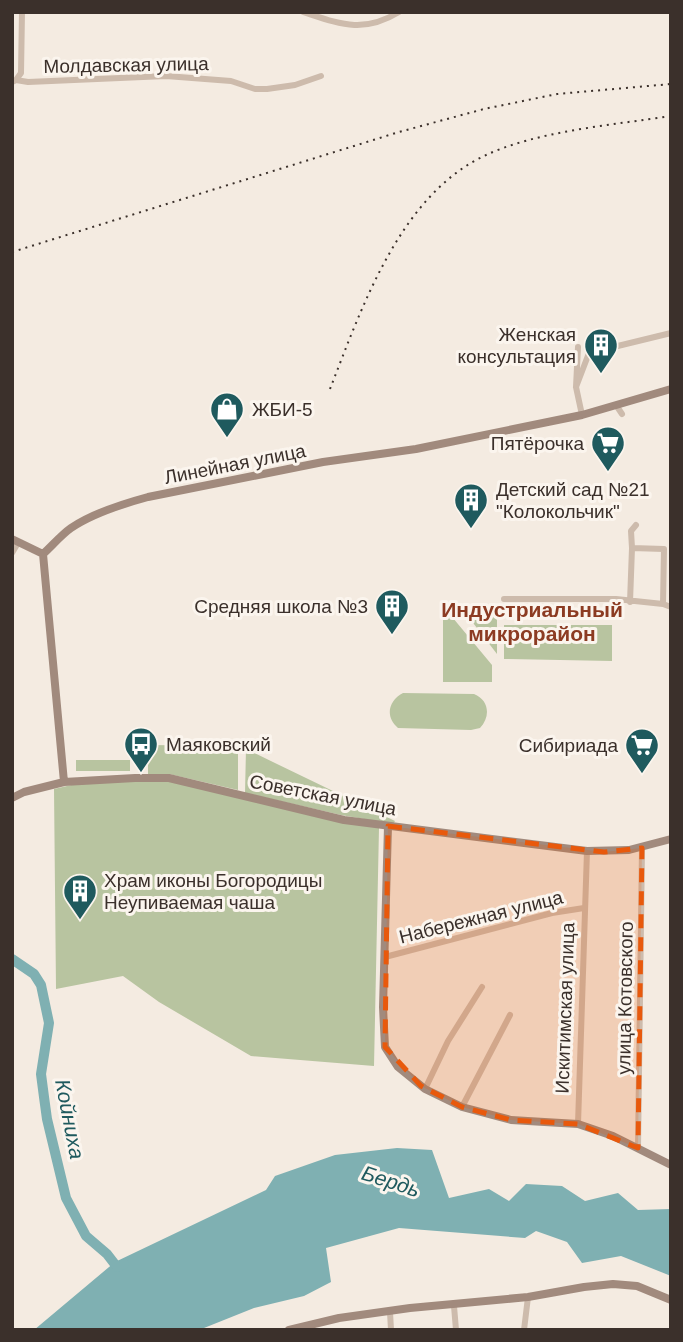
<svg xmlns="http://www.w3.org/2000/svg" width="683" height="1342" viewBox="0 0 683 1342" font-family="Helvetica,sans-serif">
<rect width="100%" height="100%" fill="#f4ebe1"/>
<path fill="#b8c4a0" d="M 443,606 L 492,665 L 492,682 L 443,682 Z
M 460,606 L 497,607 L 497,654 Z
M 504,625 L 612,625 L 612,661 L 504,659 Z
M 403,693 L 474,694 C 489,700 491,716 480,728 L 471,730 L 398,728 C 385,717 388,701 403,693 Z
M 148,745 L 238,746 L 238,790 L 169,774 L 148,774 Z
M 246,749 L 395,821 L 393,824 L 341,815 L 245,793 Z
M 76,760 L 130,760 L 130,771 L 76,771 Z
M 167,780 L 379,828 L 374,1066 L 251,1056 L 159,1002 L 123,976 L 56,989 L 54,789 L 80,783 Z"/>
<path fill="#7fb0b2" d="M 397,1148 L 432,1150 L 449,1198 L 489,1189 L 509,1201 L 526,1184 L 562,1186 L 585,1201 L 618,1193 L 638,1210 L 671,1209 L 671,1276 L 621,1256 L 582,1263 L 567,1242 L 536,1231 L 525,1238 L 399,1228 L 326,1248 L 331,1282 L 304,1296 L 254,1308 L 199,1330 L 34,1330 L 115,1262 L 266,1190 L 275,1176 L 335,1155 Z"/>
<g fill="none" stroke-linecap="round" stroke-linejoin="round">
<path stroke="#7fb0b2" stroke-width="10" d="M 12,959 L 34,974 L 41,985 L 49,1023 L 41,1074 L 44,1097 L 47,1119 L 66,1198 L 86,1236 L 107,1254 L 117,1267 L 124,1264"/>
<path stroke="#cdbbac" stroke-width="6" d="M 303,12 C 340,24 363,34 399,12
M 16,80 L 21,73 L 22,12
M 12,82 L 16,80 L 28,82 L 166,76 L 231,81 L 255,89 L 267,89 L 295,85 L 321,76
M 578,347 L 576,387 L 582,415
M 576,387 L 589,353 L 671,333
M 616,405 L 622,414
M 632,548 L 631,531 L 636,525
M 12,553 L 18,543
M 504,599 L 616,599 L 663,604 L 671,607
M 630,602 L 632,548 L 664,549 L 663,604
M 385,957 L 552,913 L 584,908
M 425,1089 L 448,1041 L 482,987
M 462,1107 L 510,1015
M 578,1124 L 587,851
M 638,1148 L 642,848
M 454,1306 L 456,1330
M 390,1312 L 391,1330
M 524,1330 L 528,1297"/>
<path stroke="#a18a7d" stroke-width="8" d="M 12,539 L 43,554
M 64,782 L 43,554 C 52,546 61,535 71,528 C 93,513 122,504 148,497 L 323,462 L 416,449 L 582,415 L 671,389
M 12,798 L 24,792 L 64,782 L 135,778 L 169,778 L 344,820 L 587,851 L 629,850 L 671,839
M 388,826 L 383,1007 L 385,1047 L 398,1067 L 425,1089 L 462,1107 L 511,1120 L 578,1124 L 613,1136 L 671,1165
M 289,1330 L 339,1318 L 410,1308 L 528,1297 L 584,1287 L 613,1284 L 637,1286 L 671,1300"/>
<path stroke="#3b302b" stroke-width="2" stroke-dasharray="2 5" stroke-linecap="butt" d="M 12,252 L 399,132 L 484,109 L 557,94 L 671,84
M 330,389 C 362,307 400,196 484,156 C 536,131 613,125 671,116"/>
</g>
<path fill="#e8590c" fill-opacity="0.2" stroke="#e8590c" stroke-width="5" stroke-dasharray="14 9" stroke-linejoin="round" d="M 388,826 L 604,852 L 642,848 L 638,1148 L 578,1124 L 511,1120 L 462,1107 L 421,1086 L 385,1047 Z"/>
<defs>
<g id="building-pin" transform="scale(1.75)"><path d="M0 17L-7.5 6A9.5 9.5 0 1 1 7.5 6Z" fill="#1f5a5e" stroke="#fbf5ee"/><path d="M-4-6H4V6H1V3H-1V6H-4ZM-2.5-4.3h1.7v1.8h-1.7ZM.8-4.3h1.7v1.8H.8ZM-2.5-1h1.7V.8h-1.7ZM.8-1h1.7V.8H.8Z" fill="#fff"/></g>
<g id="shop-pin" transform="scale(1.75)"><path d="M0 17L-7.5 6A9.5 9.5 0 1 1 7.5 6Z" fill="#1f5a5e" stroke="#fbf5ee"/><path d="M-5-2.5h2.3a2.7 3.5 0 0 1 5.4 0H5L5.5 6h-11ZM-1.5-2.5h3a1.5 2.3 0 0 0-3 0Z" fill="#fff"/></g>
<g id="supermarket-pin" transform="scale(1.75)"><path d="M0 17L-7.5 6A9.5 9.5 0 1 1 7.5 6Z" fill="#1f5a5e" stroke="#fbf5ee"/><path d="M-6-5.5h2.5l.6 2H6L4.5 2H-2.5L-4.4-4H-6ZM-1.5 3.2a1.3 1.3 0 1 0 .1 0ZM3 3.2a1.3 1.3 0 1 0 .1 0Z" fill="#fff"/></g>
<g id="bus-pin" transform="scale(1.75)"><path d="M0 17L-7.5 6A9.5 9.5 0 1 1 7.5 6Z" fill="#1f5a5e" stroke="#fbf5ee"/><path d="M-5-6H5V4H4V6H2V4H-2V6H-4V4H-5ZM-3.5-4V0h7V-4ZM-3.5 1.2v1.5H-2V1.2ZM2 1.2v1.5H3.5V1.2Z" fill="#fff"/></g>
</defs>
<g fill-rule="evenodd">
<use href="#building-pin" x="601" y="345"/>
<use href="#shop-pin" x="227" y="409"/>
<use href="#supermarket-pin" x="608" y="443"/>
<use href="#building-pin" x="471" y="500"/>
<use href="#building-pin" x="392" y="606"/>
<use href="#bus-pin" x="141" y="744"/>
<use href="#supermarket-pin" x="642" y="745"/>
<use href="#building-pin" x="80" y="891"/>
</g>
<g text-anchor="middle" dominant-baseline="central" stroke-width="6" stroke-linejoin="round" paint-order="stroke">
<g font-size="19" fill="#3b302b" stroke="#fbf5ee">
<text transform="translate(126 65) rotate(-1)">Молдавская улица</text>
<text transform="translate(235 464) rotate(-11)">Линейная улица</text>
<text transform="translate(323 795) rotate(11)">Советская улица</text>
<text transform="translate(481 917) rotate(-14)">Набережная улица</text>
<text transform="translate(625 998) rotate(-89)">улица Котовского</text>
<text transform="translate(565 1008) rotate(-88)">Искитимская улица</text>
</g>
<g font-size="19" fill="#3b302b" stroke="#fbf5ee" text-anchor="end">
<text x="576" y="334">Женская<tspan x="576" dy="22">консультация</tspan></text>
<text x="252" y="409" text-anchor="start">ЖБИ-5</text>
<text x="584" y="443">Пятёрочка</text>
<text x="496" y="489" text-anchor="start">Детский сад №21<tspan x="496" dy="22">"Колокольчик"</tspan></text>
<text x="368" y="606">Средняя школа №3</text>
<text x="166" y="744" text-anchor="start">Маяковский</text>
<text x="618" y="745">Сибириада</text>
<text x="104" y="880" text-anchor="start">Храм иконы Богородицы<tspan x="104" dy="22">Неупиваемая чаша</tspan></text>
</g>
<g font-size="21" font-weight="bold" fill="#8c3b22" stroke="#fbf5ee">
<text x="532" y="609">Индустриальный<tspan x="532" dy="24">микрорайон</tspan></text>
</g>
<g font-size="21" font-style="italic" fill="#1f5a5e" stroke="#fbf5ee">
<text transform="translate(70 1119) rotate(79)">Койниха</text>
<text transform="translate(391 1181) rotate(18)">Бердь</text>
</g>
</g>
<rect width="683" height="1342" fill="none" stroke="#3b302b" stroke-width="28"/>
</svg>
